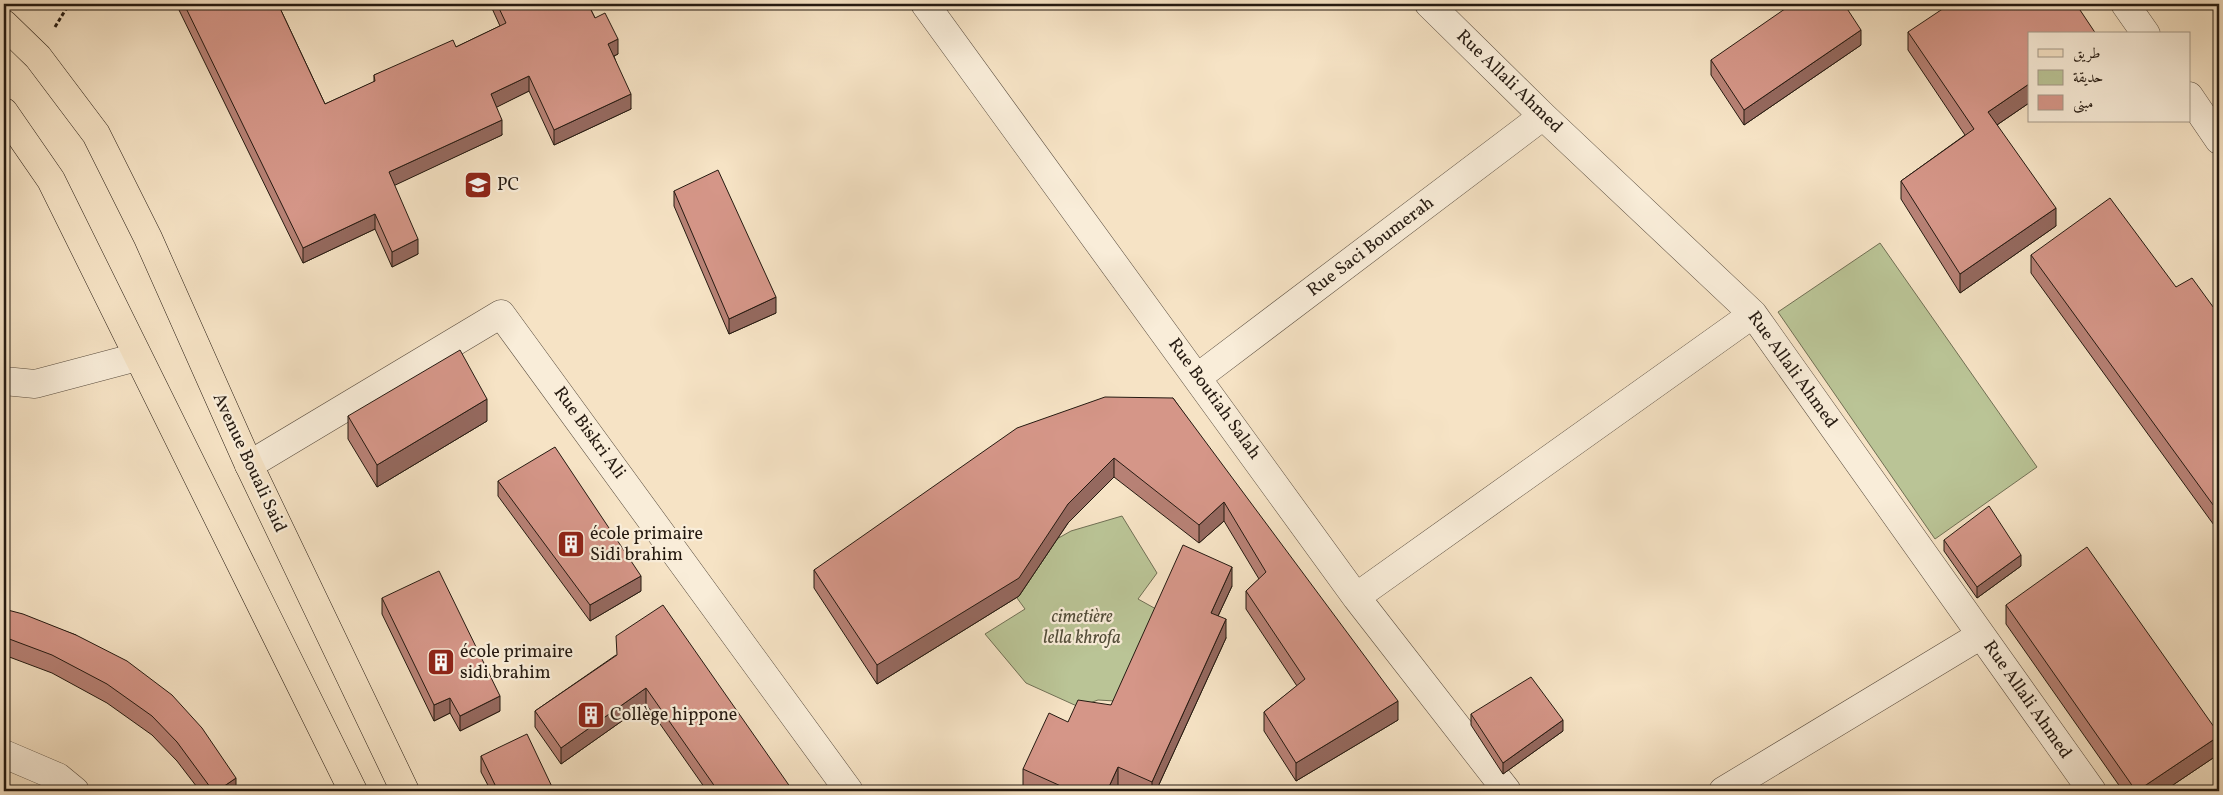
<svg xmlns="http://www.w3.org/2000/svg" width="2223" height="795" viewBox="0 0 2223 795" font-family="Vollkorn,Amiri,serif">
<rect width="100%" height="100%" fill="#f6e3c5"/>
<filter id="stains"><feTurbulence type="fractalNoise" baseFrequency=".004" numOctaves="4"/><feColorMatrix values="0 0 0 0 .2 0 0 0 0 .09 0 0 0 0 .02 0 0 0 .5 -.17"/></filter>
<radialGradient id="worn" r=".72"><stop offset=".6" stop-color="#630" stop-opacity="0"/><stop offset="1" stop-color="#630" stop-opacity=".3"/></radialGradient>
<path fill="#bac496" stroke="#706f54" d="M 1880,243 L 2037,467 L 1935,539 L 1778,312 Z
M 1122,516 L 1157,573 L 1138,599 L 1156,609 L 1115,701 L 1098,700 L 1079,707 L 1026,683 L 985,634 L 1025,609 L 998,572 L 1071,531 Z"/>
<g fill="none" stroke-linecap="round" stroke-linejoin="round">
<g stroke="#594c3e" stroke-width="29">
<path id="minor" d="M 925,4 L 1356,597 L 1507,791
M 1429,4 L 1543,116 L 1753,314 L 2092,791
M 2125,4 L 2146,34
M 2189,96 L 2219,140
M 1198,377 L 1543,116
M 4,381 L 35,384 L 137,357
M 249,465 L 501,314 L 849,791
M 1356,597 L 1753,314
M 4,754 L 58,777 L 75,791
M 1723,791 L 1981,635"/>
</g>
<g stroke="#251a11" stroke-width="29">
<path id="major" d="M 4,24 L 38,57 L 96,134 L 148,238 L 249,465 L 405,791
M 4,112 L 51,180 L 353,791"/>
</g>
<path stroke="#251a11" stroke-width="3" stroke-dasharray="4 2.5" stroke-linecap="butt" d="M 55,27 L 69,4"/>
<use href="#minor" stroke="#f9edd9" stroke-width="28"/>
<use href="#major" stroke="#f6e3c5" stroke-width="28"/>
</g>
<path fill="#b78175" stroke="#251a11" d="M 179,4 L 278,4 L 325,104 L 374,82 L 374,75 L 456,47 L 500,26 L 490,4 L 588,4 L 595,18 L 618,54 L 614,56 L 631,109 L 554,145 L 529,91 L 496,107 L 502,135 L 394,185 L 418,254 L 392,267 L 375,229 L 303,263 L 179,10 Z
M 1908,32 L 2029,34 L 2029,103 L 1997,125 L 2056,226 L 1960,293 L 1901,199 L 1901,181 L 1965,135 L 1908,50 Z
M 1861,45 L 1744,125 L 1711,75 L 1711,60 Z
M 674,191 L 776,313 L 729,334 L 674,206 Z
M 2031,255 L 2176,287 L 2219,315 L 2219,532 L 2031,273 Z
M 1173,398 L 1398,720 L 1296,781 L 1264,731 L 1264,712 L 1297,686 L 1246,609 L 1246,591 L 1259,579 L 1224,521 L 1199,543 L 1114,477 L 1068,523 L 1019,596 L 877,684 L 814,588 L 814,570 Z
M 348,416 L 487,421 L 377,487 L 348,439 Z
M 498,481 L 641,591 L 590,621 L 498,496 Z
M 1944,540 L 2021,566 L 1977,598 L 1944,551 Z
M 1232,586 L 1218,616 L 1226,638 L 1156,791 L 1131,791 L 1118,786 L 1115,791 L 1032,791 L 1023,787 L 1023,769 L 1068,722 L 1111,705 Z
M 382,598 L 500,711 L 460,731 L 450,713 L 434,721 L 382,614 Z
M 2006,605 L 2219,734 L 2219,754 L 2164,791 L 2123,791 L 2006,624 Z
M 4,609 L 76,635 L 236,791 L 200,791 L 177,761 L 152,735 L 107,703 L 52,673 L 4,655 Z
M 616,655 L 793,791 L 707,791 L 646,704 L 561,764 L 535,727 L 535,711 Z
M 1471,714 L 1563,731 L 1503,774 L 1471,725 Z
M 481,756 L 554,791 L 491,791 L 481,772 Z"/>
<path fill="#95695f" stroke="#251a11" d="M 1861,30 L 1861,45 L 1744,125 L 1744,110 Z
M 618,39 L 618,54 L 608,59 L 608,44 Z
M 529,76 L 529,91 L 491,110 L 491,94 Z
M 2029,84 L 2029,103 L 1988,131 L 1988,112 Z
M 631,94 L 631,109 L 554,145 L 554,130 Z
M 502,120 L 502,135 L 389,188 L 389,172 Z
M 2056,208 L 2056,226 L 1960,293 L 1960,274 Z
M 375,214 L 375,229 L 303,263 L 303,248 Z
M 418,239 L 418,254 L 392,267 L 392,252 Z
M 776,297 L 776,313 L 729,334 L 729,319 Z
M 487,399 L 487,421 L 377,487 L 377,465 Z
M 1114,458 L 1114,477 L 1068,523 L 1019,596 L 877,684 L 877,665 L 1068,504 Z
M 1224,502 L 1224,521 L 1199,543 L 1199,525 Z
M 2021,555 L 2021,566 L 1977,598 L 1977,587 Z
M 1232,567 L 1232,586 L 1211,631 L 1211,613 Z
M 641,576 L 641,591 L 590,621 L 590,605 Z
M 1226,619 L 1226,638 L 1156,791 L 1152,791 L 1152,782 Z
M 646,688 L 646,704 L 561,764 L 561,748 Z
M 500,696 L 500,711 L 460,731 L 460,716 Z
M 450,698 L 450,713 L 434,721 L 434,705 Z
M 1398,701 L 1398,720 L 1296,781 L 1296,763 Z
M 1563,720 L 1563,731 L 1503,774 L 1503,763 Z
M 2219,736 L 2219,754 L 2164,791 L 2137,791 Z
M 1118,767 L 1118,786 L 1115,791 L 1107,791 Z
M 236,778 L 236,791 L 217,791 Z"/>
<path fill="#d59688" stroke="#251a11" d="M 184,4 L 278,4 L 325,104 L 375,81 L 374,75 L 453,40 L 456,47 L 506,23 L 497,4 L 588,4 L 595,18 L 605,13 L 618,39 L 608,44 L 631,94 L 554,130 L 529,76 L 491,94 L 502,120 L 389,172 L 418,239 L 392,252 L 375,214 L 303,248 Z
M 1792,4 L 1844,4 L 1861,30 L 1744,110 L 1711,60 Z
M 1950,4 L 2076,4 L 2096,34 L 2029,34 L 2029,84 L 1988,112 L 2056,208 L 1960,274 L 1901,181 L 1974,129 L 1908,32 Z
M 718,170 L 776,297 L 729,319 L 674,191 Z
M 2110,198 L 2176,287 L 2192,278 L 2219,315 L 2219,513 L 2031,255 Z
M 460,350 L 487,399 L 377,465 L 348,416 Z
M 1105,397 L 1173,398 L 1398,701 L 1296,763 L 1264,712 L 1305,679 L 1246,591 L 1266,572 L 1224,502 L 1199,525 L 1114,458 L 1068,504 L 1019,578 L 877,665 L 814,570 L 1017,428 Z
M 555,447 L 641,576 L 590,605 L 498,481 Z
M 1989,506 L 2021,555 L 1977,587 L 1944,540 Z
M 1183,545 L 1232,567 L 1211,613 L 1226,619 L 1152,782 L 1118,767 L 1107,791 L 1072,791 L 1023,769 L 1049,713 L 1068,722 L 1078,700 L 1111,705 Z
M 2087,547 L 2219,734 L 2219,736 L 2137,791 L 2136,791 L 2006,605 Z
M 439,571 L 500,696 L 460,716 L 450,698 L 434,705 L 382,598 Z
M 663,605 L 793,791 L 718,791 L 646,688 L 561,748 L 535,711 L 617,655 L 616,636 Z
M 4,609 L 23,614 L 76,635 L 127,661 L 172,695 L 202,728 L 236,778 L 217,791 L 213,791 L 177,742 L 152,716 L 107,684 L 52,655 L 4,637 Z
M 1531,677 L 1563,720 L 1503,763 L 1471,714 Z
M 527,734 L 554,791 L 498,791 L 481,756 Z"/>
<defs>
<g id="school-square" transform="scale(1.4375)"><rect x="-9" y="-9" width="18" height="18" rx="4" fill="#8f2418" stroke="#f9edd9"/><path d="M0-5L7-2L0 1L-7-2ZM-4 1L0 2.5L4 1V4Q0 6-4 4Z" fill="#fff"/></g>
<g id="building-square" transform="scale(1.4375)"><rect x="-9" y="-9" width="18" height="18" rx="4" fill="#8f2418" stroke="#f9edd9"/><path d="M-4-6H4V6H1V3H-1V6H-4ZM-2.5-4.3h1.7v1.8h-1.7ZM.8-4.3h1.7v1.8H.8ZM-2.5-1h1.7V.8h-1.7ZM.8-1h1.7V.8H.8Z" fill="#fff"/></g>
</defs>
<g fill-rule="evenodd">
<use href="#school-square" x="478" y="185"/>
<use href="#building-square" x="571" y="544"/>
<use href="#building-square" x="441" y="662"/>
<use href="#building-square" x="591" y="715"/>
</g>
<g text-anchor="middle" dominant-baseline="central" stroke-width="4.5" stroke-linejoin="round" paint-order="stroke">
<g font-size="18" fill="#251a11" stroke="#f9edd9">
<text transform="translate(1509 82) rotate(44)">Rue Allali Ahmed</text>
<text transform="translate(1371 247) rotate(-37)">Rue Saci Boumerah</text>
<text transform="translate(1792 370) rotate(54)">Rue Allali Ahmed</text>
<text transform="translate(1214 399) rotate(54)">Rue Boutiah Salah</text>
<text transform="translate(589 433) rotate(54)">Rue Biskri Ali</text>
<text transform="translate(249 463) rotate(65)">Avenue Bouali Said</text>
<text transform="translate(2027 700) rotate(55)">Rue Allali Ahmed</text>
</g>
<g font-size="18" fill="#251a11" stroke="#f9edd9" text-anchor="start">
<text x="497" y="185">PC</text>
<text x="590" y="534">école primaire<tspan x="590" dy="21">Sidi brahim</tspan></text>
<text x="460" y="652">école primaire<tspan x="460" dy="21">sidi brahim</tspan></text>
<text x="610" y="715">Collège hippone</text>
</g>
<g font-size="18" font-style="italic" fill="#524d39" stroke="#f9edd9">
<text x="1082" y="617">cimetière<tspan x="1082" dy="21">lella khrofa</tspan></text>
</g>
</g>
<rect width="2223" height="795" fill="none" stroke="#f6e3c5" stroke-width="20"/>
<rect x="5" y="5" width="2213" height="785" fill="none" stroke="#251a11" stroke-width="2.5"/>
<rect x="10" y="10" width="2203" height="775" fill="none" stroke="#251a11"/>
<rect x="2028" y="32" width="162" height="90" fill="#f9edd9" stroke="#a49989"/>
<rect x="2038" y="49" width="25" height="8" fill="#f6e3c5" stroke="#a49989"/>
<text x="2073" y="58" font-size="15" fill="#251a11">طريق</text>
<rect x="2038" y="70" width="25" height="15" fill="#bac496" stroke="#a49989"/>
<text x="2073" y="82" font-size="15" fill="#251a11">حديقة</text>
<rect x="2038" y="95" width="25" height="15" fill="#d59688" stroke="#a49989"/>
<text x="2073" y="108" font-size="15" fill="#251a11">مبنى</text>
<rect width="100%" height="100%" filter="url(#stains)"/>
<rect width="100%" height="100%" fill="url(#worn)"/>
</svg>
